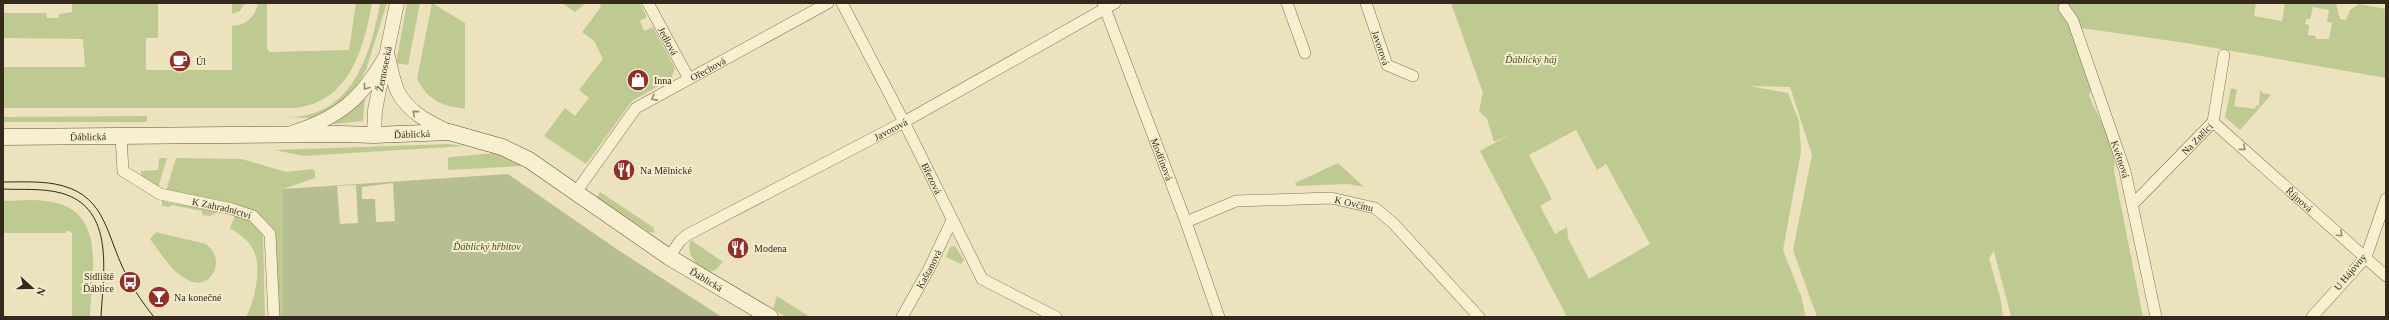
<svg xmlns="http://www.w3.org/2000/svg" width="2389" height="320" viewBox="0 0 2389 320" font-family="Georgia,serif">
<rect width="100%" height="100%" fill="#ede2be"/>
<path fill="#bfca93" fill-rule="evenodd" d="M 72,3 L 158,3 L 158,38 L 146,38 L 146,70 L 232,70 L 232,26 C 246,26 256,16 258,3 L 267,3 L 267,49 L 270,52 L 349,50 L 356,3 L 372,3 C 364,49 349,103 294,108 L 3,108 L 3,67 L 85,67 L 83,39 L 3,38 L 3,13 L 46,13 L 47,18 L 58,18 L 59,14 L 72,12 Z
M 232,3 L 245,3 L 240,11 L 232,14 Z
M 380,3 L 387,3 L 366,70 L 353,93 L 323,114 L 310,118 L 255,116 C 272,116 291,119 307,115 C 357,104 372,47 380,3 Z
M 407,3 L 420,3 L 408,65 L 396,63 Z
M 432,3 L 465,23 L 465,109 C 440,105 429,101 417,79 Z
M 562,3 L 586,3 L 575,12 Z
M 599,3 L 640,3 L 647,17 L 640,21 L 644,31 L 653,27 L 675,68 L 671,79 L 632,101 L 586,164 L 544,136 L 565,108 L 575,116 L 589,98 L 579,90 L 603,59 L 594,41 L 582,32 L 601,7 Z
M 1451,3 L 2256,3 L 2254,16 L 2282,21 L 2285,3 L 2336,3 L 2340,19 L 2346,20 L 2350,10 L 2359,4 L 2386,9 L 2386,78 L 2186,43 L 2081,28 L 2078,21 L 2092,85 L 2089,96 L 2115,150 L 2114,171 L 2143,317 L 2011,317 C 2006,295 1999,273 1994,251 L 1989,258 L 2001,301 L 2003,317 L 1817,317 L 1793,250 L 1812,155 L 1790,87 L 1749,86 L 1788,93 L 1799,121 L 1801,152 L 1783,250 L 1801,296 L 1806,317 L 1567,317 L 1480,151 L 1513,133 L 1494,142 L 1487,119 L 1479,111 L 1483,93 ZM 2313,7 L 2329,10 L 2327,22 L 2332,23 L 2329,39 L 2316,39 L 2315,36 L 2308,35 L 2309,25 L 2305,24 L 2306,19 L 2310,19 ZM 1576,130 L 1597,170 L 1606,164 L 1650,244 L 1589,279 L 1568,238 L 1567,227 L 1555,234 L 1540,206 L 1552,199 L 1529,155 Z
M 2231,88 L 2237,90 L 2234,106 L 2255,109 L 2256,105 L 2259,106 L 2260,90 L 2263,93 L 2271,95 L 2240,130 L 2225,117 Z
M 365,97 L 363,121 L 332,124 L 332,122 Z
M 147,116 L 147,122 L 3,122 L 3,117 Z
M 448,144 L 466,146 L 303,156 L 275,150 Z
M 495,153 L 522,166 L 448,170 L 448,158 L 451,157 Z
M 162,158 L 167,158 L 158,188 L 141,176 L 141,171 L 158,170 L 159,159 Z
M 176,158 L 242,159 L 286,172 L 312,169 L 315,171 L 315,178 L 283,189 L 283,317 L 277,317 L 269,226 C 246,195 200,202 166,191 Z
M 1338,163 L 1364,187 L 1348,184 L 1296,186 L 1295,183 Z
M 600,192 L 653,227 L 655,233 L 649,232 L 597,197 Z
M 162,200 L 166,202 L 220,211 L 210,216 L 202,215 L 202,211 L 171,205 L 170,207 L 162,206 Z
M 3,201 C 17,201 32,199 46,201 C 109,208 91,274 90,317 L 72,317 L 72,233 L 69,231 L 66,231 L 66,233 L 3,233 Z
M 235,215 L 251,220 L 263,236 L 265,317 L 246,317 C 254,303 263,266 253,249 C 247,239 239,234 230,228 Z
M 156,232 L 206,244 C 228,260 210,292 188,280 C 172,273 160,252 150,239 Z
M 691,240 L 723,262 L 714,271 C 700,273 684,253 691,240 Z
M 955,246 L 964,260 L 961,264 L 946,257 L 950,247 Z
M 777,296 L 810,317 L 786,317 L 773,309 Z"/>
<path fill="#b6be92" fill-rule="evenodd" d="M 508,174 L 618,250 L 722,317 L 283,317 L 283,189 ZM 393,183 L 395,221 L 376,222 L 375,199 L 362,199 L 362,187 ZM 356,185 L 358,223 L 340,224 L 337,186 Z"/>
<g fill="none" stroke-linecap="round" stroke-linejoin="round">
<g stroke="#847257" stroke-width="12">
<g id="minor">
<path id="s1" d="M 648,3 L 689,79"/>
<path id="s2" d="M 842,3 L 904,122 L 982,279 L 1056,317"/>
<path id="s3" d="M 1103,3 L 1186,222 L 1219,317"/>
<path d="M 1287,3 L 1305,53"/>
<path id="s4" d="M 1366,3 L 1387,65 L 1413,76"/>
<path id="s5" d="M 2064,8 L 2073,21 L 2125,171 L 2156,317"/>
<path id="s6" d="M 2213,122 L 2386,276"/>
<path id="s7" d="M 121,137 L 123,171 L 160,194 L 232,209 L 253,216 L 270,234 L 274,317"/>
<path id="s8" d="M 576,192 L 636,108 L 828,3"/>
<path id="s9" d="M 2134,203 L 2213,122 L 2224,55"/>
<path id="s10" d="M 1186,222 L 1236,201 L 1331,198 L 1375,208 L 1393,223 L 1479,317"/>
<path id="s11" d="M 669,257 L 680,241 L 687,235 L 904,122 L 1115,3"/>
<path id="s12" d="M 902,317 L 929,269 L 952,220"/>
<path d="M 2312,317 L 2366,257 L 2386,199"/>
</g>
</g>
<g stroke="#847257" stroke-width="15">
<g id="tertiary">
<path d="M 388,57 C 391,68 393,82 398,92 C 409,113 429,122 449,132"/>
<path d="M 294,132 C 341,117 363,97 387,54"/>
<path id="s13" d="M 374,135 L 375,110 L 397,3"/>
</g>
</g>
<g stroke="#66533b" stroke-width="17">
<g id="secondary">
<path id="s14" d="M 3,137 L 341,134 L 374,135 L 449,132 L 502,147 L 529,160 L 669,257 L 770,317"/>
</g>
</g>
<use href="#minor" stroke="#f8efd1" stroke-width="11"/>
<use href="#tertiary" stroke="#f8efd1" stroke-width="14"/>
<use href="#secondary" stroke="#f8efd1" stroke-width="16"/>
<path stroke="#34291c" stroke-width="1" d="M 3,182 C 20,182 38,181 55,184 C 103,193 105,228 122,266 C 130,284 141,301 154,317
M 3,189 C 22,190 42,188 61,193 C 116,208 103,274 101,317"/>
</g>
<defs><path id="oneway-chevron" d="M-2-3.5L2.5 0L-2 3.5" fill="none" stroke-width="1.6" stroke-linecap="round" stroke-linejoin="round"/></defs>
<g stroke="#968c76">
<use href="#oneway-chevron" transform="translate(366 87) rotate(128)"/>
<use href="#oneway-chevron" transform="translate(654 98) rotate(151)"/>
<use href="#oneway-chevron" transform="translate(415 113) rotate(-139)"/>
<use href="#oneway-chevron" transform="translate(2243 148) rotate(42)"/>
<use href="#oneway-chevron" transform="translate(2340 234) rotate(42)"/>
</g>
<defs>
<g id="cafe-disc" transform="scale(1.15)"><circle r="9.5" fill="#922f29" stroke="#f4eccd"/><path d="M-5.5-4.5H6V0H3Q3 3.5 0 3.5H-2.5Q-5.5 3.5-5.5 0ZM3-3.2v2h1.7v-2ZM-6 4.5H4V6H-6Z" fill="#fff"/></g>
<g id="shop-disc" transform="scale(1.15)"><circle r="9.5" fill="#922f29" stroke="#f4eccd"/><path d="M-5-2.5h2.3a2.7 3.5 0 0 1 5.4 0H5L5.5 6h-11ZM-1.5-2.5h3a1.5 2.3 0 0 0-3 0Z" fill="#fff"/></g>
<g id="restaurant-disc" transform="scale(1.15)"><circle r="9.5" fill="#922f29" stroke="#f4eccd"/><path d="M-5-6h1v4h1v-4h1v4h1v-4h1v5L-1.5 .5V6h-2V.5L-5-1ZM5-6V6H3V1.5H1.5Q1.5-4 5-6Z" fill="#fff"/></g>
<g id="bus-disc" transform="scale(1.15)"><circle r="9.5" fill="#922f29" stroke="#f4eccd"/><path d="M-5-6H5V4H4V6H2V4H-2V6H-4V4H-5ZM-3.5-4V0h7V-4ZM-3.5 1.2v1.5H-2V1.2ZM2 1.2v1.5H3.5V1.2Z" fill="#fff"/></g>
<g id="bar-disc" transform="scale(1.15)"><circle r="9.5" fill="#922f29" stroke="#f4eccd"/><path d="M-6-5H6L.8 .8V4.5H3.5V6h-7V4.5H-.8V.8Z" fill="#fff"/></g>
</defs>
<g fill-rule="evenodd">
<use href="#cafe-disc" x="180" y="61"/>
<use href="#shop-disc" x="638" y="80"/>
<use href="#restaurant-disc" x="624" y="170"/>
<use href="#restaurant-disc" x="738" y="248"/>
<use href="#bus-disc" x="130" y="282"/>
<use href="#bar-disc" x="159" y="297"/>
</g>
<g text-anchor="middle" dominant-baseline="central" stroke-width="4" stroke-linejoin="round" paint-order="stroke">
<g font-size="10" fill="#34291c" stroke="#f4eccd">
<text stroke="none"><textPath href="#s1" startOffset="43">Jedlová</textPath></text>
<text stroke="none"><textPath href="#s4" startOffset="47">Javorová</textPath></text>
<text stroke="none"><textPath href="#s13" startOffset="67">Žernosecká</textPath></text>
<text stroke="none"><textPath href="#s8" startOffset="185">Ořechová</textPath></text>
<text stroke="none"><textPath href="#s11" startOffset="258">Javorová</textPath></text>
<text stroke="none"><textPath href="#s14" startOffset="409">Ďáblická</textPath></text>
<text stroke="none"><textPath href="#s14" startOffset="85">Ďáblická</textPath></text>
<text stroke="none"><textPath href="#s9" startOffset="90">Na Znělci</textPath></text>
<text stroke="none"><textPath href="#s3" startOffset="167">Modřínová</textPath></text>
<text stroke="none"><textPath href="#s5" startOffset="162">Květnová</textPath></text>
<text stroke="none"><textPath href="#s2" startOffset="197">Březová</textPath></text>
<text stroke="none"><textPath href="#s6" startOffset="116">Říjnová</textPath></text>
<text stroke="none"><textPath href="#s10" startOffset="173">K Ovčínu</textPath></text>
<text stroke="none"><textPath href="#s7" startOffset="141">K Zahradnictví</textPath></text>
<text stroke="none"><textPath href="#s12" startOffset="55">Kaštanová</textPath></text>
<text transform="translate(2350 272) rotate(-50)">U Hájovny</text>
<text stroke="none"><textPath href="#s14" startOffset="745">Ďáblická</textPath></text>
</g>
<g font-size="10" font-style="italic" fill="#415023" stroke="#f4eccd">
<text x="1531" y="59">Ďáblický háj</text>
<text x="487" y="246">Ďáblický hřbitov</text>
</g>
<g font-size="10" fill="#34291c" stroke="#f4eccd" text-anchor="start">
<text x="196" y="61">Úl</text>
<text x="654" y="80">Inna</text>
<text x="640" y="170">Na Mělnické</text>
<text x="754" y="248">Modena</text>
<text x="114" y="276" text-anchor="end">Sídliště<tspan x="114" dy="12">Ďáblice</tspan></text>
<text x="174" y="297">Na konečné</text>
</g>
</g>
<rect width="2389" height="320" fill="none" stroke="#34291c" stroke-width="8"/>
<g transform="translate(32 288) rotate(111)" stroke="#f4eccd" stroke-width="3" paint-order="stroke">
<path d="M0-3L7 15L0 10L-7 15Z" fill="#34291c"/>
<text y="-6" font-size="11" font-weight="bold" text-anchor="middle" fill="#34291c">N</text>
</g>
</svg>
